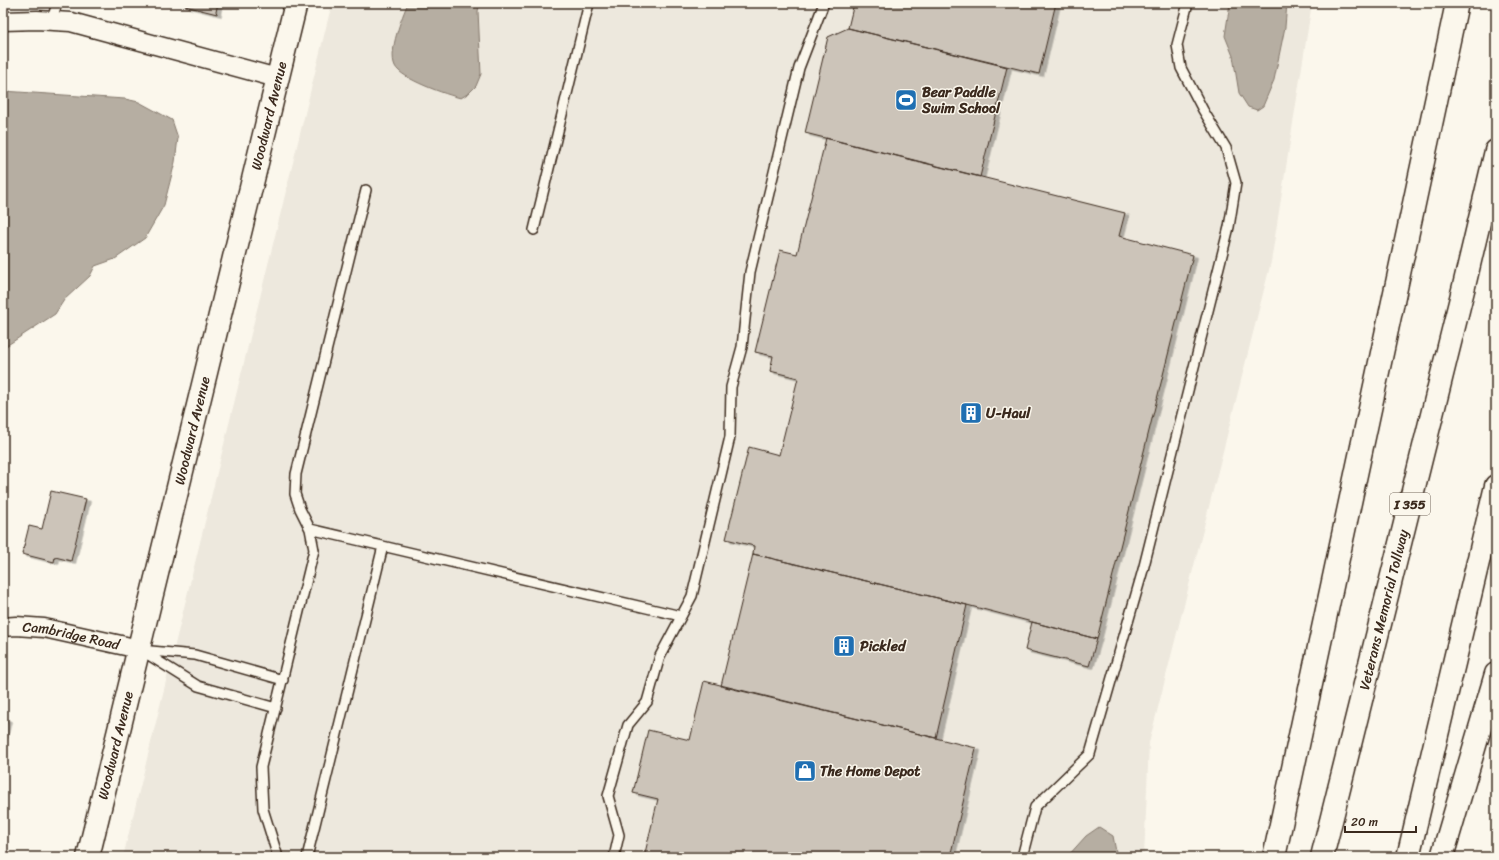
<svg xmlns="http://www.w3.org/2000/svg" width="1499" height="860" viewBox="0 0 1499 860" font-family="Sriracha,sans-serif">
<defs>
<filter id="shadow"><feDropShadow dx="4.5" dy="2.5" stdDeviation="0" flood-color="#0004"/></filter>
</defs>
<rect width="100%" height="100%" fill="#fbf7ec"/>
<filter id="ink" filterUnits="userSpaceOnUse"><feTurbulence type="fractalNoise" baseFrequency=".025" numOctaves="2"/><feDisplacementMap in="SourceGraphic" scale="8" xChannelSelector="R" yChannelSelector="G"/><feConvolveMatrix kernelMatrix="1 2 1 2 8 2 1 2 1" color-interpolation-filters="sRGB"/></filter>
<g filter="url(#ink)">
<path fill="#ede8dd" d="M 332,3 L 1312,3 L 1271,262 L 1149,743 L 1144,857 L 123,857 Z"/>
<path fill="#b6aea2" stroke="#85796d" d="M 408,3 L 480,3 L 478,11 L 481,74 L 476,86 L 469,93 L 461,98 C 447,95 401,79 395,66 C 388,51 402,17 408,3 Z
M 1230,3 L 1287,3 L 1285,27 L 1274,80 L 1263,106 L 1257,110 L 1248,107 L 1239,93 L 1233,56 L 1225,36 Z
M 3,91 L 125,99 L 139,102 L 172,120 L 178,138 L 175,162 L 164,205 L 145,238 L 115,259 L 95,266 L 90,276 L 64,300 L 55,314 L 3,348 Z
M 1099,827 L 1113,836 L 1117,857 L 1067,857 L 1086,836 Z"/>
<path fill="#ccc4b9" stroke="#3b2a1e" filter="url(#shadow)" d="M 185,3 L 218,3 L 216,12 L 217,13 L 217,14 L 185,6 Z
M 854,3 L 1056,3 L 1039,74 L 848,28 Z
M 848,28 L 1007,67 L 980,177 L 805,133 L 828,37 Z
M 826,138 L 1125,213 L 1119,236 L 1193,255 L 1097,639 L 967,605 L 753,554 L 754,546 L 726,539 L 749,447 L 779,455 L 798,378 L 770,371 L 773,356 L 755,352 L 780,250 L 797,254 Z
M 51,491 L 86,499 L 71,561 L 55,557 L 54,562 L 22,554 L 29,526 L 42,529 Z
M 753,554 L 967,605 L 936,738 L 721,686 Z
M 1032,622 L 1097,639 L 1089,666 L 1025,650 Z
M 704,681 L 976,748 L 950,857 L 644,857 L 658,799 L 633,793 L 648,730 L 690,740 Z
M 3,718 L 7,719 L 3,736 Z"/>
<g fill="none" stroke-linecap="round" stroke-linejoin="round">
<g stroke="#3b2a1e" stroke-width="12">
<path id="lane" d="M 52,20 L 57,3
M 534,230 L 589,3
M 310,529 L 681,616
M 139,649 L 198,686 L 276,708
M 140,650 L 195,655 L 283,680
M 278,857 L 263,809 L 261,767 L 314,550 L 310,529 L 300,509 L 295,494 L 296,474 L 366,190
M 307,857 L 383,546
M 614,857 L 619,835 L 608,796 L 628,725 L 647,702 L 660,656 L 692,596 L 730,437 L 731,387 L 742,347 L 750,272 L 799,68 L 824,3
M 1022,857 L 1035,807 L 1090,754 L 1143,570 L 1229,227 L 1236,183 L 1226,148 L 1203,110 L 1181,68 L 1177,45 L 1188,3"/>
</g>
<g stroke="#3b2a1e" stroke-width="21">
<g id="street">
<path d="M 3,21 L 37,20 L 71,22 L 277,78"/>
<path id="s1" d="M 3,627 L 16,626 L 44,628 L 139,649"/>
</g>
</g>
<g stroke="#3b2a1e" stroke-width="25">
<g id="secondary">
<path id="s2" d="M 88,857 L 296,3"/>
</g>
</g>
<g stroke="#3b2a1e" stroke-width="25">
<g id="highway">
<path d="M 1274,857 L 1457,3"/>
<path id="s3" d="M 1322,857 L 1464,286 L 1496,151"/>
<path d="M 1408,857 L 1496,486"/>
<path d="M 1442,857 L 1496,674"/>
</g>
</g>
<use href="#lane" stroke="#fbf7ec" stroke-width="9"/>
<use href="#street" stroke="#fbf7ec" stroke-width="18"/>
<use href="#secondary" stroke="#fbf7ec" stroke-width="22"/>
<use href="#highway" stroke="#fbf7ec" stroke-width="22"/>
</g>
</g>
<defs>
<g id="stadium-square" transform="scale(1.15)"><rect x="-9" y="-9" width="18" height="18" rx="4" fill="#1f6fb2" stroke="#fbf7ec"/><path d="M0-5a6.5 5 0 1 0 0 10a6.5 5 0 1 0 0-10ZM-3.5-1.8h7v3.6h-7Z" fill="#fff"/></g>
<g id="building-square" transform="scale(1.15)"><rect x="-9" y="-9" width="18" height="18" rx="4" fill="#1f6fb2" stroke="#fbf7ec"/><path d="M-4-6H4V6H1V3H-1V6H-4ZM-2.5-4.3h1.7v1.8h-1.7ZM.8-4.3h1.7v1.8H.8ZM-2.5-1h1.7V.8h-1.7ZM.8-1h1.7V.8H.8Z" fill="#fff"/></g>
<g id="shop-square" transform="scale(1.15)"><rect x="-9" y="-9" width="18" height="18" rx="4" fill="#1f6fb2" stroke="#fbf7ec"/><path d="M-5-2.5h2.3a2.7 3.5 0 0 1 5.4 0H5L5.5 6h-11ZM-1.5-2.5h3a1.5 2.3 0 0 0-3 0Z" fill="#fff"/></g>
</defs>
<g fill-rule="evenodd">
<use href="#stadium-square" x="906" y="100"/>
<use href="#building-square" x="971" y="413"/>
<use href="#building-square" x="844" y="646"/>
<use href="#shop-square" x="805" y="771"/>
</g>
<g text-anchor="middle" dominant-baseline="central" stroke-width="3" stroke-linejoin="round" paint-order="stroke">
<rect fill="#fbf7ec" stroke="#75685c" stroke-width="1" x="1390" y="493" width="40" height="22" rx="3"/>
<g font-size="13" font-weight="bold" fill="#3b2a1e">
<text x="1410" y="504">I 355</text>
</g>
<g font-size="14" font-weight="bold" fill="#3b2a1e" stroke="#fbf7ec" text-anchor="start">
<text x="922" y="92">Bear Paddle<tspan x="922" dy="16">Swim School</tspan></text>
<text x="986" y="413">U-Haul</text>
<text x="860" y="646">Pickled</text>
<text x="820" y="771">The Home Depot</text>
</g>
<g font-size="14" fill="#3b2a1e" stroke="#fbf7ec">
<text stroke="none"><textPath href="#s2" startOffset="763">Woodward Avenue</textPath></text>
<text stroke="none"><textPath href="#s2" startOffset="439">Woodward Avenue</textPath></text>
<text stroke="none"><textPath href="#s3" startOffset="255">Veterans Memorial Tollway</textPath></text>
<text stroke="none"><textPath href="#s1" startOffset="69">Cambridge Road</textPath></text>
<text stroke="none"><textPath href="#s2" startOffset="115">Woodward Avenue</textPath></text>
</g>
</g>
<rect width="1499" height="860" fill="none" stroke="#fbf7ec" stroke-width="16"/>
<rect x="8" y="8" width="1483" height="844" fill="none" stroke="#3b2a1e" stroke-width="1.5" filter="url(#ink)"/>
<path d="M1345 826v6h71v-6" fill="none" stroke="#3b2a1e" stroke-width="2"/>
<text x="1351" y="826" font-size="12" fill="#3b2a1e" stroke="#fbf7ec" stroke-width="3" paint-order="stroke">20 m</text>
</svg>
